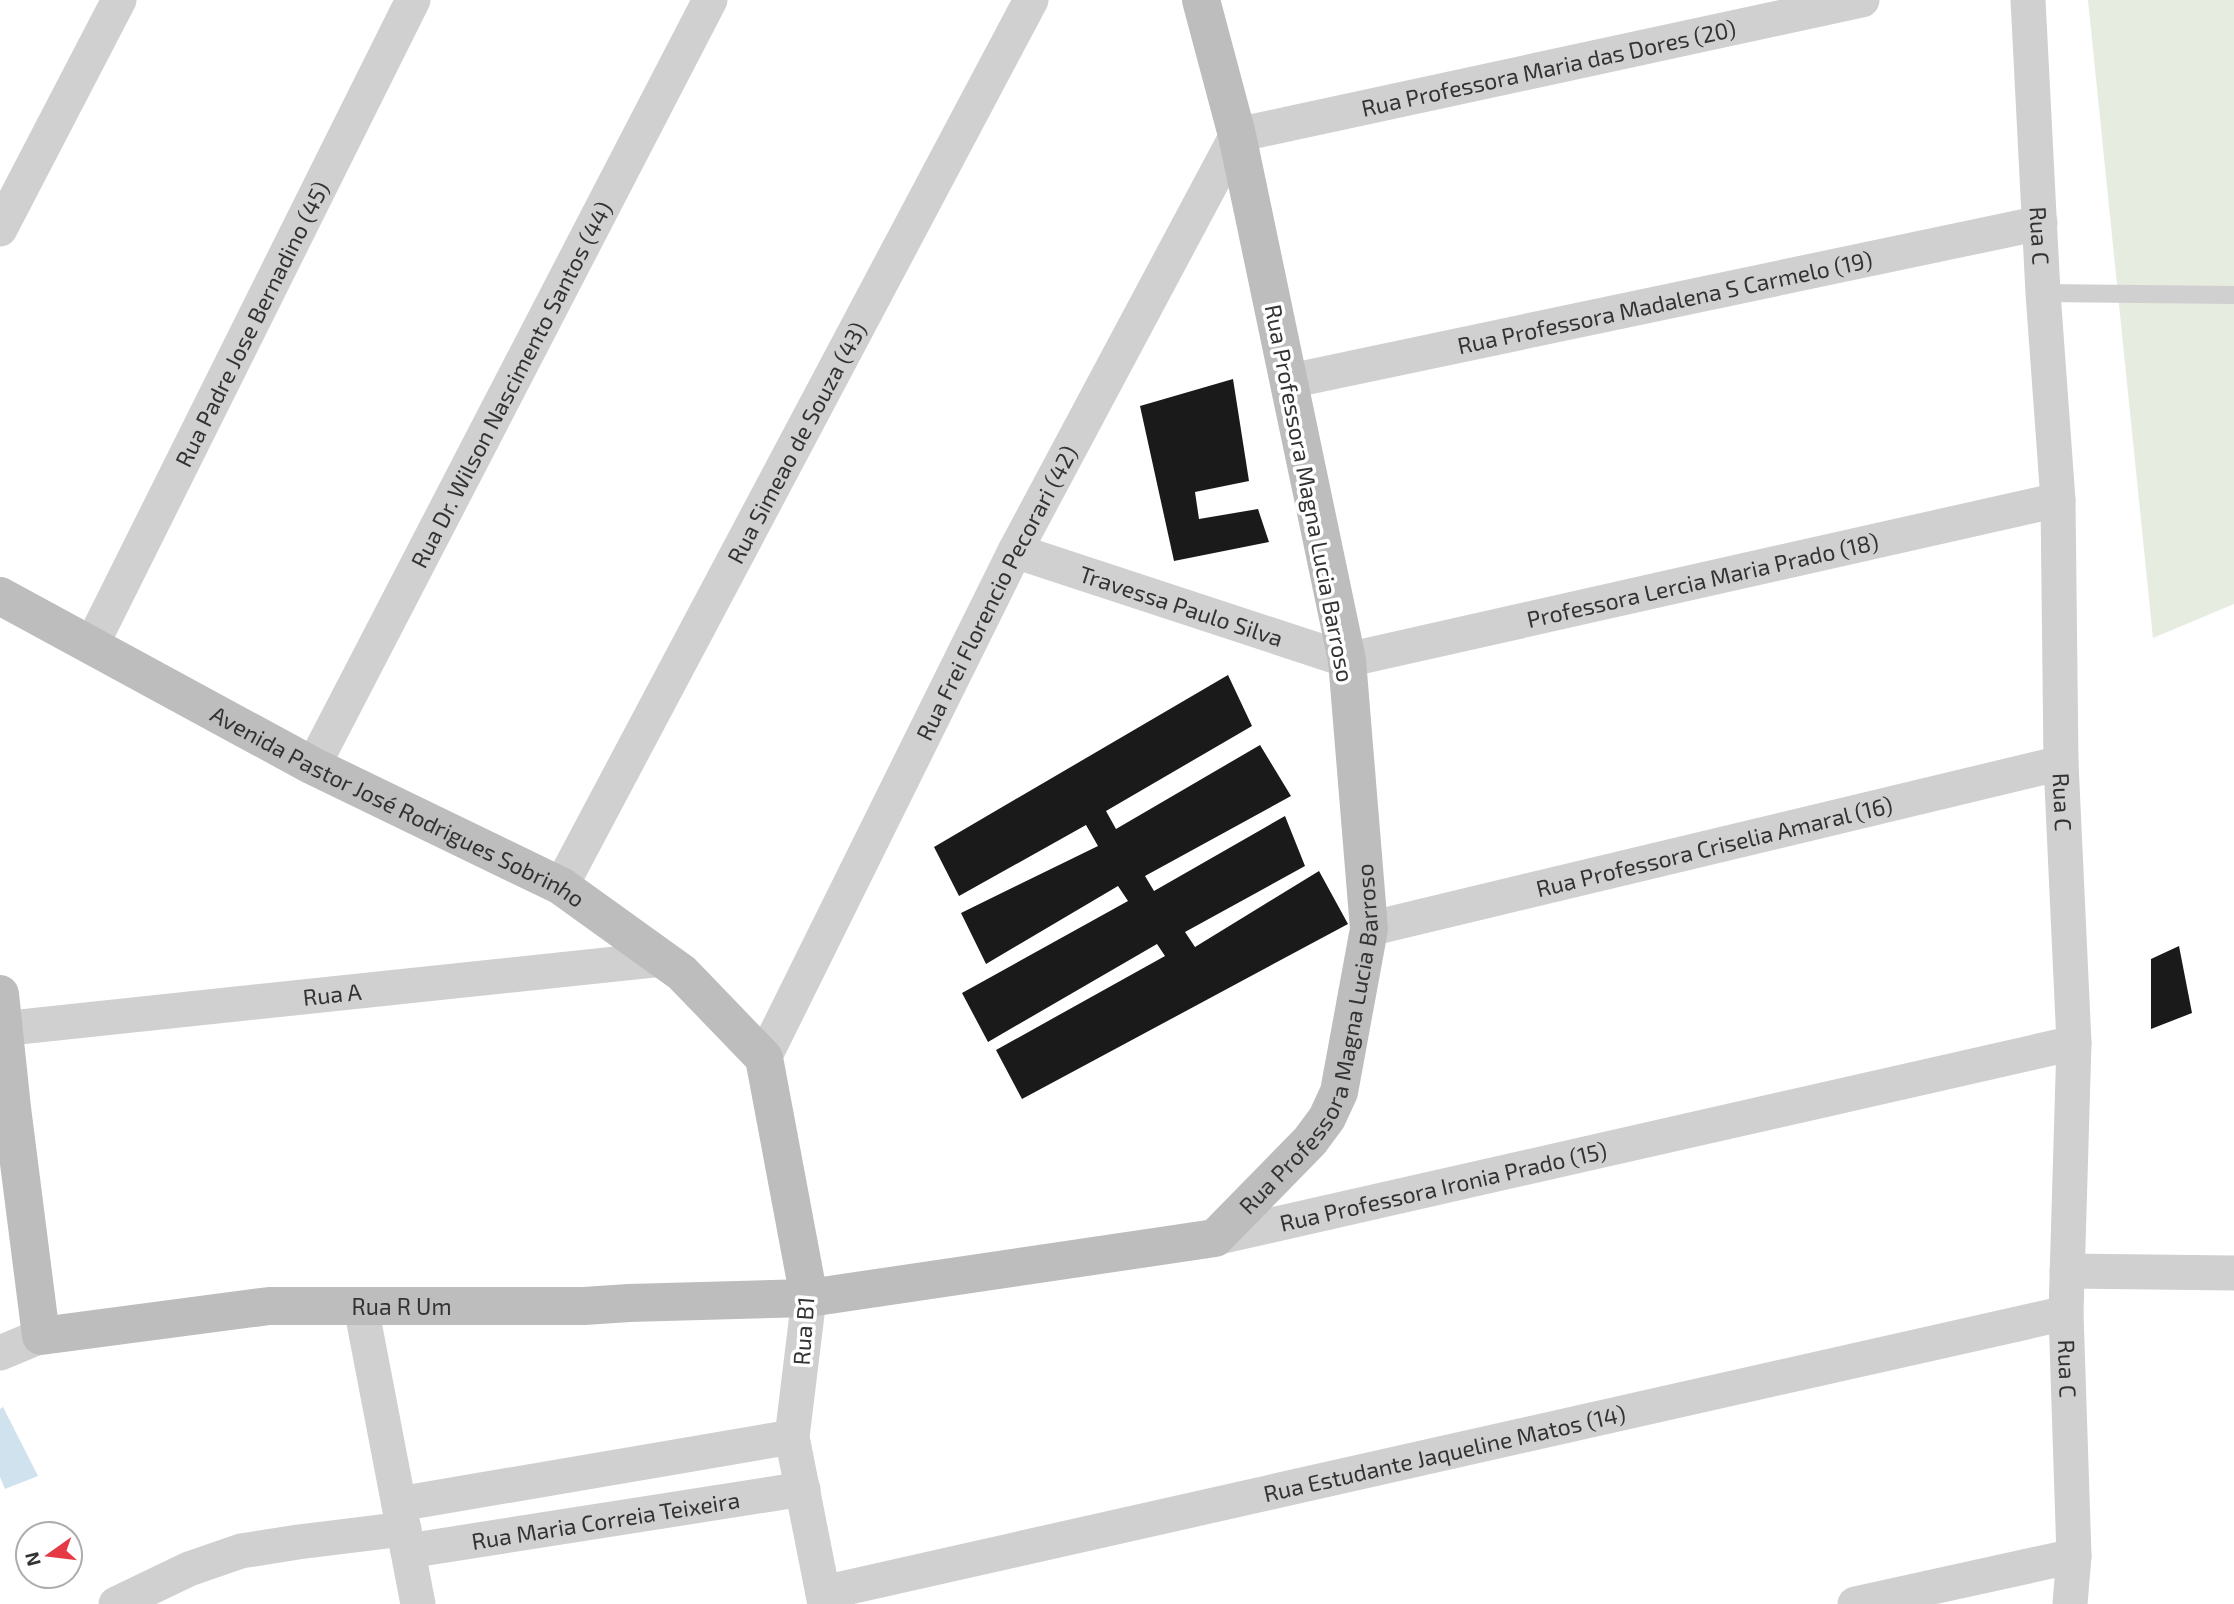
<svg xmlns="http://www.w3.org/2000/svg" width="2234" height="1604" viewBox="0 0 2234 1604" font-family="'Exo 2',sans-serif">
<rect width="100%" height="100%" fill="#fff"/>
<path fill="#e6ecdf" d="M 2088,0 L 2234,0 L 2234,604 L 2153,638 Z"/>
<path fill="#cfe2ee" d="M 3,1407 L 38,1476 L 5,1489 L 0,1477 L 0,1409 Z"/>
<path fill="#1a1a1a" d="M 1233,379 L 1249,481 L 1195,492 L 1199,519 L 1258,509 L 1269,542 L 1174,561 L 1140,406 Z
M 1228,675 L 1252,726 L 1106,811 L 1116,829 L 1260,745 L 1291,796 L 1145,876 L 1154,891 L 1285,816 L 1305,866 L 1185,932 L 1195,947 L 1319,871 L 1348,924 L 1022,1099 L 996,1050 L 1165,956 L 1157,944 L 988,1042 L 962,993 L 1128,901 L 1118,886 L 986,964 L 961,913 L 1098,846 L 1086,825 L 959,896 L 934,847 Z
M 2179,946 L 2192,1013 L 2151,1029 L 2151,959 Z"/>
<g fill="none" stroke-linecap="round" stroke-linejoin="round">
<path stroke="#d0d0d0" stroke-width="18" d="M 2043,293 L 2234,295"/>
<g stroke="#d0d0d0" stroke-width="35">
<path id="s1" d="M 2028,0 L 2043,293 L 2058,500 L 2061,763 L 2074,1043 L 2066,1313 L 2074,1556 L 2070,1604"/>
<path d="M 0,229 L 119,0"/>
<path id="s2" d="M 1290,381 L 2040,223"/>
<path id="s3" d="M 1015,551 L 1347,660 L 2058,500"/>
<path id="s4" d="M 91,646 L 413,0"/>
<path id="s5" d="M 313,766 L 710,0"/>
<path id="s6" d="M 561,886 L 1031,0"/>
<path id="s7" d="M 1369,929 L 2061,763"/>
<path id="s8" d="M 0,1029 L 663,959"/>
<path id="s9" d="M 764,1058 L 1015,551 L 1237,135 L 1862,0"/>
<path id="s10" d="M 1215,1238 L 2074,1043"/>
<path d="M 2067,1271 L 2234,1273"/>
<path d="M 809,1298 L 792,1437 L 825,1604"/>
<path d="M 361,1307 L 418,1604"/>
<path d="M 0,1353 L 41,1336"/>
<path d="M 399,1504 L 792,1437"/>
<path id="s11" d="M 408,1551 L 803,1489"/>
<path id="s12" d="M 823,1593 L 2066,1313"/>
<path d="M 116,1604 L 189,1569 L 241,1551 L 298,1542 L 404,1529"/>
<path d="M 1855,1604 L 2074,1556"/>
</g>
<g stroke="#bdbdbd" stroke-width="38">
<path id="s13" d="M 0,596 L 313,766 L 561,886 L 682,973 L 764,1058 L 809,1298"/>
<path id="s14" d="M 0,994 L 12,1108 L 41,1336 L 269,1306 L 584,1306 L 629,1303 L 809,1298 L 1215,1238 L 1310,1141 L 1327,1118 L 1339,1092 L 1369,929 L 1347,660 L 1237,135 L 1201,0"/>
</g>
</g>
<g text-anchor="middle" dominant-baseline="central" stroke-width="7" stroke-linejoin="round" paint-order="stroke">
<g font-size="23" fill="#333" stroke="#fff">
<text stroke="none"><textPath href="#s9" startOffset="1356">Rua Professora Maria das Dores (20)</textPath></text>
<text stroke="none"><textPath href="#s1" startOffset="236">Rua C</textPath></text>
<text stroke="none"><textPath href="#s2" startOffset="383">Rua Professora Madalena S Carmelo (19)</textPath></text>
<text stroke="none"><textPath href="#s4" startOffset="360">Rua Padre Jose Bernadino (45)</textPath></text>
<text stroke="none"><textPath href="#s5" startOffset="430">Rua Dr. Wilson Nascimento Santos (44)</textPath></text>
<text stroke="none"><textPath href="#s6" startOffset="502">Rua Simeao de Souza (43)</textPath></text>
<text transform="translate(1310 493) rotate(79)">Rua Professora Magna Lucia Barroso</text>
<text stroke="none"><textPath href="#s3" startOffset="714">Professora Lercia Maria Prado (18)</textPath></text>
<text stroke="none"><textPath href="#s9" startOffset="520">Rua Frei Florencio Pecorari (42)</textPath></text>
<text stroke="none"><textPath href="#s3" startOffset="175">Travessa Paulo Silva</textPath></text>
<text stroke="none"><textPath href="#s1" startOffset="803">Rua C</textPath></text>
<text stroke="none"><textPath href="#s13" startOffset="450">Avenida Pastor José Rodrigues Sobrinho</textPath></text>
<text stroke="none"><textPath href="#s7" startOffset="355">Rua Professora Criselia Amaral (16)</textPath></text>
<text stroke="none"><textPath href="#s8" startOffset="334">Rua A</textPath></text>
<text stroke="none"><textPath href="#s14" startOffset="1757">Rua Professora Magna Lucia Barroso</textPath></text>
<text stroke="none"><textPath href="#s10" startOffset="234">Rua Professora Ironia Prado (15)</textPath></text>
<text stroke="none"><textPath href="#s14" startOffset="707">Rua R Um</textPath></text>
<text transform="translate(803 1331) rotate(-86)">Rua B1</text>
<text stroke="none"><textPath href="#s1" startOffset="1370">Rua C</textPath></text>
<text stroke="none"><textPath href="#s12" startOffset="637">Rua Estudante Jaqueline Matos (14)</textPath></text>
<text stroke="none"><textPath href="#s11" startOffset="200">Rua Maria Correia Teixeira</textPath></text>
</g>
</g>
<g transform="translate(49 1555) rotate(256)"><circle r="33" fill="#ffffff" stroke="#adadad" stroke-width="2"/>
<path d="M0-5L12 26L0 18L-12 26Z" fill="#e63946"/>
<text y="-10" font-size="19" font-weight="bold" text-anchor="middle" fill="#333333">N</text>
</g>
</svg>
